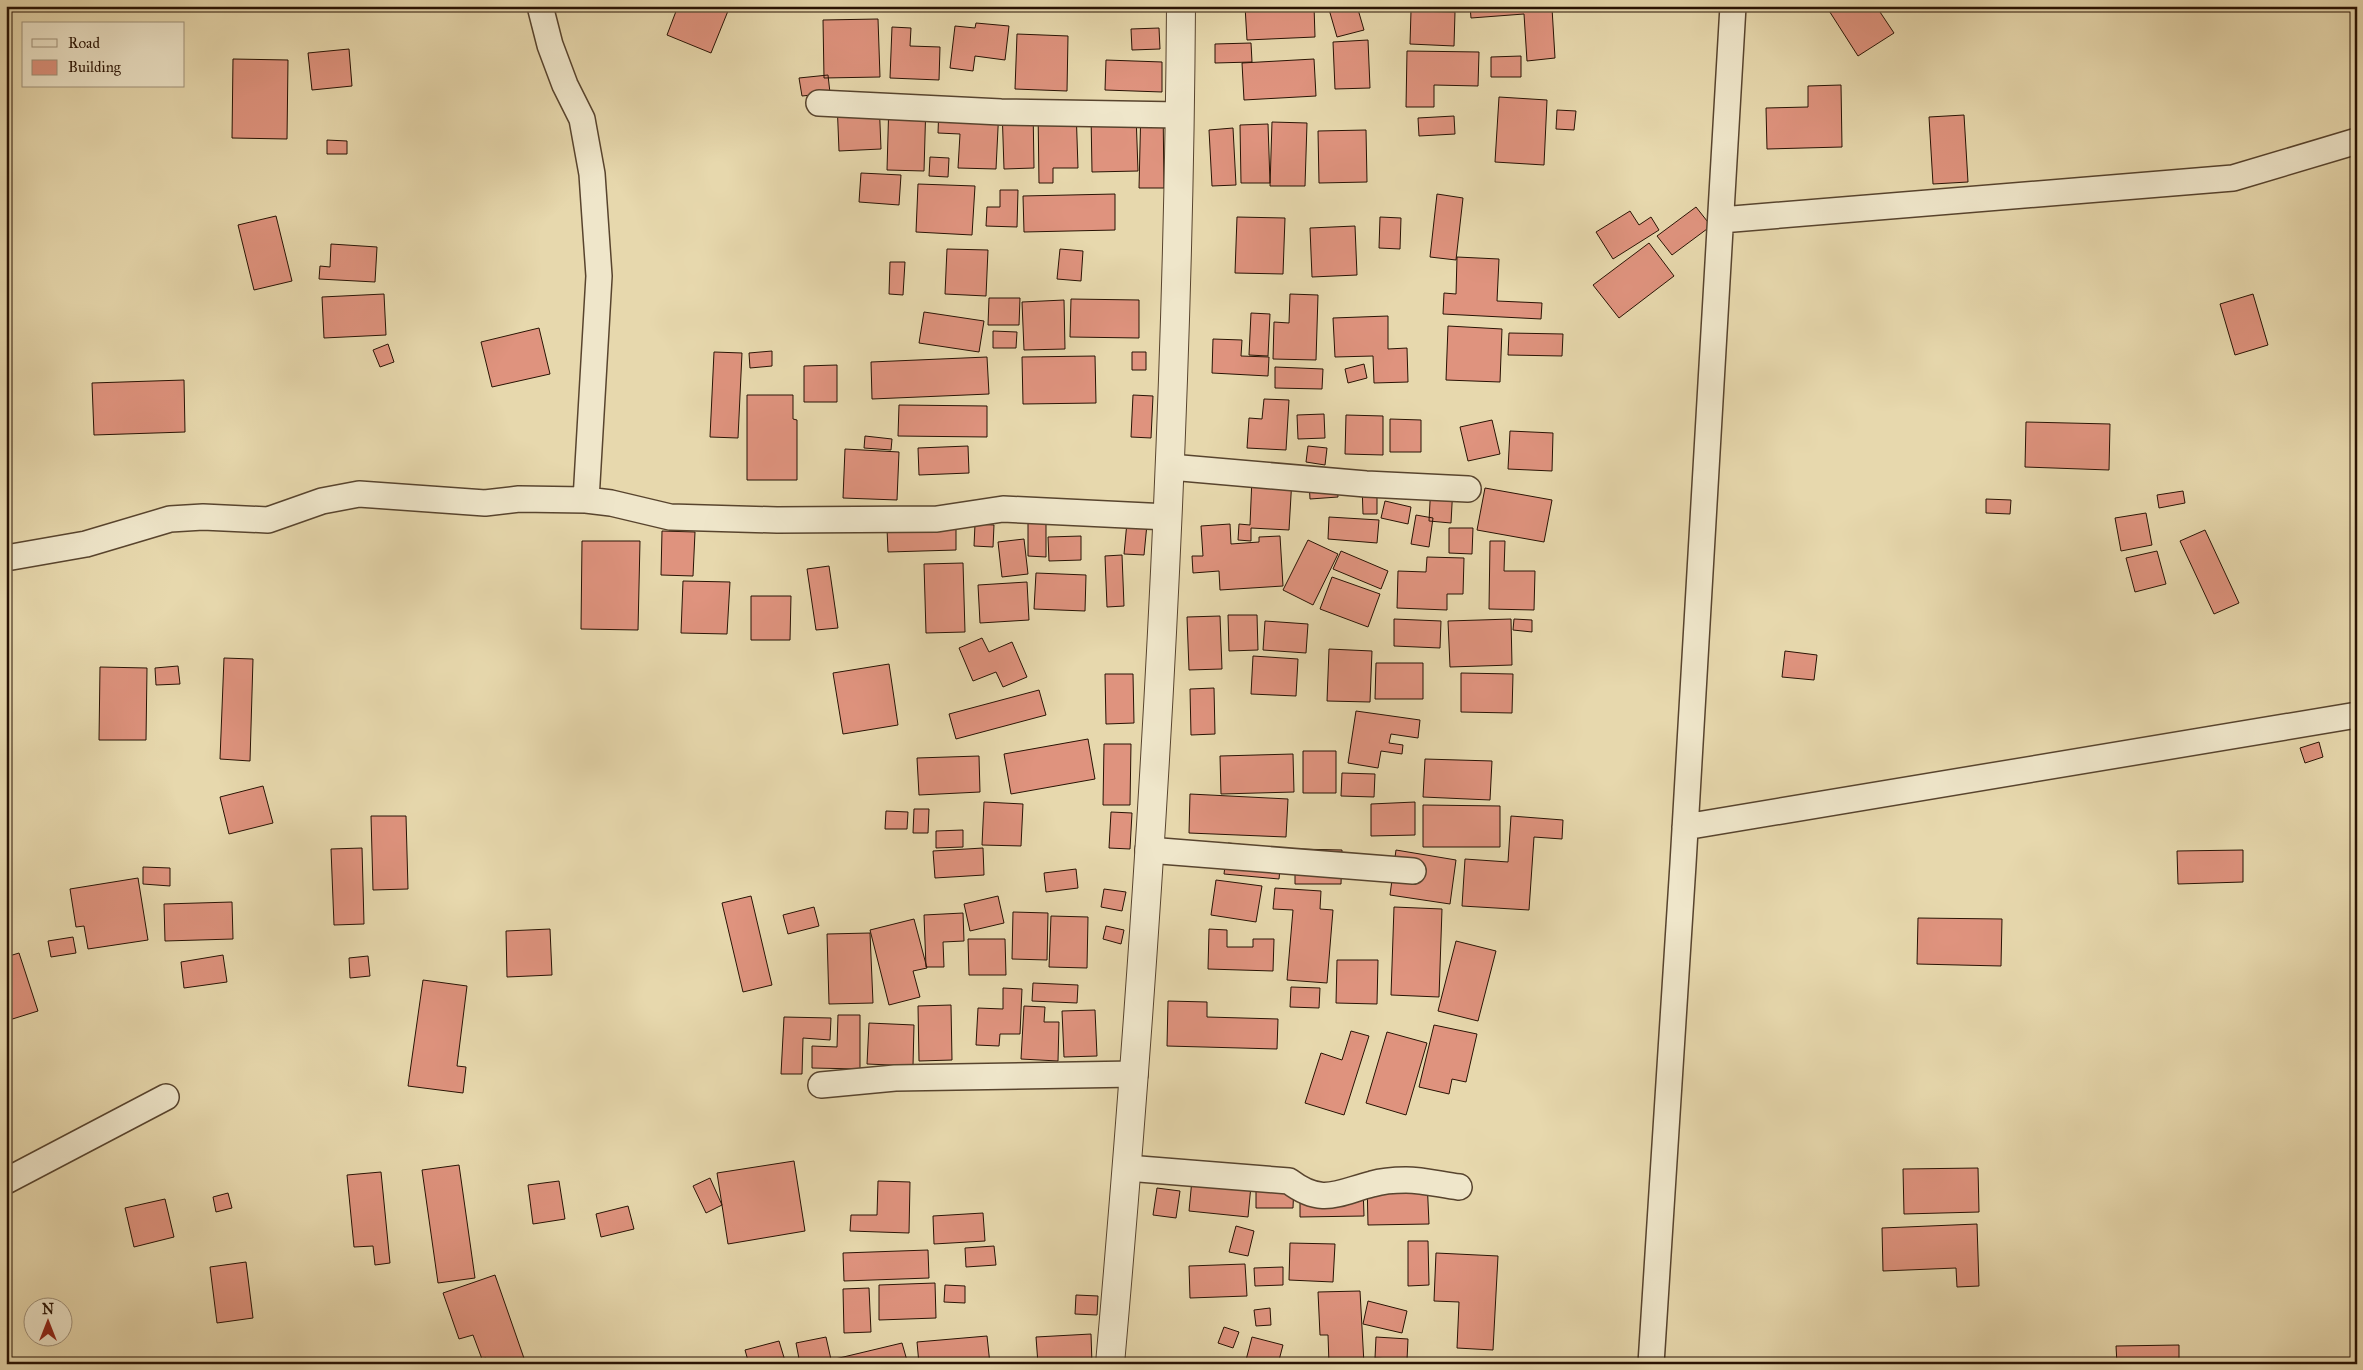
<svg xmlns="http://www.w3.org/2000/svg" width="2363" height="1370" viewBox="0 0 2363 1370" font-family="'IM FELL Great Primer',serif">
<rect width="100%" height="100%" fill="#e7d8ad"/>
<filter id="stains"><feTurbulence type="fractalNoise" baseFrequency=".004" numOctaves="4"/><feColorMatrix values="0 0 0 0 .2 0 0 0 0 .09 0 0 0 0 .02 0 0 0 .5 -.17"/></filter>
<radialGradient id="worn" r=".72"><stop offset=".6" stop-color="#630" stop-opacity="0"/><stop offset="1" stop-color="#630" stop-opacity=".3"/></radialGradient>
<path fill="#df937e" stroke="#291304" d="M 678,6 L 730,6 L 711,53 L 667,35 Z
M 937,6 L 976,6 L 976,11 L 936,10 Z
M 1245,6 L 1314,6 L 1315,37 L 1247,40 Z
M 1328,6 L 1357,6 L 1364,30 L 1337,37 Z
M 1470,6 L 1569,6 L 1552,8 L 1555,58 L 1527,61 L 1524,14 L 1471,18 Z
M 1826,6 L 1876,6 L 1894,33 L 1858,56 Z
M 1411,11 L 1455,12 L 1454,46 L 1410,44 Z
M 878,19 L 880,77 L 824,78 L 823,20 Z
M 976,23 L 1009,26 L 1005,60 L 975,56 L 973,71 L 950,68 L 955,26 L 975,28 Z
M 892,27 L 911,28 L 910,46 L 940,47 L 939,80 L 890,78 Z
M 1159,28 L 1160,49 L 1132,50 L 1131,29 Z
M 1017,34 L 1068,36 L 1067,91 L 1015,89 Z
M 1368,40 L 1370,88 L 1335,89 L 1333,42 Z
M 1251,43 L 1252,62 L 1215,63 L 1215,44 Z
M 349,49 L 352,86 L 312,90 L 308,53 Z
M 1407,51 L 1479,52 L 1478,86 L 1434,85 L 1434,107 L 1406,107 Z
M 1521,56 L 1521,77 L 1491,77 L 1491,57 Z
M 233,59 L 288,60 L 287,139 L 232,138 Z
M 1314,59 L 1316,96 L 1244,100 L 1242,63 Z
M 1106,60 L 1162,62 L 1162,92 L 1105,90 Z
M 828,75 L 830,93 L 802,96 L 799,78 Z
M 1841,85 L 1842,147 L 1767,149 L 1766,108 L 1808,107 L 1808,86 Z
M 1499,97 L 1547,100 L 1544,165 L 1495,162 Z
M 879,99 L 881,149 L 839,151 L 837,101 Z
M 889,100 L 926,101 L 924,171 L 887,170 Z
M 939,105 L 999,108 L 996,169 L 958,168 L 960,134 L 938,133 Z
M 1141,105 L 1163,105 L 1164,188 L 1139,188 Z
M 1033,107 L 1034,168 L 1004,169 L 1002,108 Z
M 1076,108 L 1078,168 L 1053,168 L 1053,183 L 1039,183 L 1038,109 Z
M 1557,110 L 1576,111 L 1574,130 L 1556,129 Z
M 1136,114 L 1138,171 L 1092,172 L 1091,115 Z
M 1964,115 L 1968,182 L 1933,184 L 1929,117 Z
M 1454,116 L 1455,134 L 1419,136 L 1418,118 Z
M 1272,122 L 1307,123 L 1305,186 L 1270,186 Z
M 1268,124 L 1270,183 L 1241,183 L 1240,125 Z
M 1233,128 L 1236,185 L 1212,186 L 1209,130 Z
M 1366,130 L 1367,182 L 1319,183 L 1318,131 Z
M 327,140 L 347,141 L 347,154 L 327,154 Z
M 930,157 L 949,158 L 948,177 L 929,176 Z
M 861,173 L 901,175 L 899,205 L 859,202 Z
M 918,184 L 975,186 L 972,235 L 916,232 Z
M 1000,190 L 1018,190 L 1017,227 L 986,226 L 987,207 L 1000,207 Z
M 1115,194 L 1115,230 L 1024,232 L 1023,196 Z
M 1437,194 L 1463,198 L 1456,260 L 1430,257 Z
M 1696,207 L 1711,226 L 1672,255 L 1657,236 Z
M 1630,211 L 1639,225 L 1651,217 L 1659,230 L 1613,259 L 1596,232 Z
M 276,216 L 292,281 L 254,290 L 238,225 Z
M 1237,217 L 1285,218 L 1283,274 L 1235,273 Z
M 1380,217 L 1401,218 L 1400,249 L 1379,248 Z
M 1355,226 L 1357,275 L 1312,277 L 1310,228 Z
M 1649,243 L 1674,276 L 1619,318 L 1593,285 Z
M 331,244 L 377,247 L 375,282 L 319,279 L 320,266 L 330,267 Z
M 947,249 L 988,250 L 986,296 L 945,294 Z
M 1060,249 L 1083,251 L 1081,281 L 1057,279 Z
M 1457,257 L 1499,259 L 1497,301 L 1542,303 L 1541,319 L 1443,314 L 1444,293 L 1456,294 Z
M 890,262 L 905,262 L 903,295 L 889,294 Z
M 384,294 L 386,335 L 324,338 L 322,297 Z
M 1290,294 L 1318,295 L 1316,360 L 1273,359 L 1274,322 L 1289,323 Z
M 2253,294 L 2268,345 L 2235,355 L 2220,304 Z
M 989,298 L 1020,298 L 1019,325 L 988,325 Z
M 1071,299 L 1139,300 L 1139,338 L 1070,337 Z
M 1064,300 L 1065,349 L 1024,350 L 1022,302 Z
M 924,312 L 984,321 L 979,352 L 919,343 Z
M 1251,313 L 1270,314 L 1268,356 L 1249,355 Z
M 1388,316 L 1388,349 L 1407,348 L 1408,382 L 1374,383 L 1373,356 L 1335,357 L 1333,318 Z
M 1448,326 L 1502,329 L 1500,382 L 1446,380 Z
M 539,328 L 550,374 L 492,387 L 481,342 Z
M 993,331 L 1017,332 L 1016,348 L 993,348 Z
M 1509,333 L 1563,334 L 1562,356 L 1508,355 Z
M 1213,339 L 1242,340 L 1241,356 L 1269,357 L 1268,376 L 1212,373 Z
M 388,344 L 394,362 L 380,367 L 373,350 Z
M 772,351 L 772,366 L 750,368 L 749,353 Z
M 714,352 L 742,353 L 738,438 L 710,437 Z
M 1132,352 L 1146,352 L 1146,370 L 1132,370 Z
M 1095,356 L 1096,403 L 1023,404 L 1022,357 Z
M 987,357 L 989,394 L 872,399 L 871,362 Z
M 1364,364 L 1367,378 L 1348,383 L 1345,369 Z
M 837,365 L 837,402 L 804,402 L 804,366 Z
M 1275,367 L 1323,369 L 1322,389 L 1275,388 Z
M 184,380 L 185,432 L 94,435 L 92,383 Z
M 747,395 L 793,395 L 793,419 L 797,420 L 797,480 L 747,480 Z
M 1133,395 L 1153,396 L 1151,438 L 1131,437 Z
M 1264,399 L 1289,400 L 1286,450 L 1247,448 L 1249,418 L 1262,419 Z
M 899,405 L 987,406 L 987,437 L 898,436 Z
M 1324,414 L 1325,438 L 1298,439 L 1297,415 Z
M 1346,415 L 1383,416 L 1383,455 L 1345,454 Z
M 1390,419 L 1421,420 L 1421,452 L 1390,452 Z
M 1492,420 L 1500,454 L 1468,461 L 1460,427 Z
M 2026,422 L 2110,424 L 2109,470 L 2025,467 Z
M 1510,431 L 1553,433 L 1552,471 L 1508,469 Z
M 865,436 L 892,439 L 891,450 L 864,448 Z
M 968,446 L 969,473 L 919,475 L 918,448 Z
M 1308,446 L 1327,448 L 1325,465 L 1306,462 Z
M 845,449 L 899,452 L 897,500 L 843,498 Z
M 1252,477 L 1292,478 L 1289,530 L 1251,528 L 1251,541 L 1238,540 L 1239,524 L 1250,525 Z
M 1337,480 L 1338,497 L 1310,499 L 1309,481 Z
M 1362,484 L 1377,484 L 1377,514 L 1363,514 Z
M 1431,484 L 1453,486 L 1451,523 L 1429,521 Z
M 1485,488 L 1552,500 L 1544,542 L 1477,530 Z
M 2183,491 L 2185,503 L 2159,508 L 2157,495 Z
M 1986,499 L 2011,500 L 2010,514 L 1986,513 Z
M 1385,501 L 1411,507 L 1408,524 L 1381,518 Z
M 2146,513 L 2152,545 L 2121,551 L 2115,518 Z
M 1416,515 L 1433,518 L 1429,547 L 1411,544 Z
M 1329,517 L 1379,520 L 1377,543 L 1328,539 Z
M 1127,522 L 1147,524 L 1144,555 L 1124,554 Z
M 1028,523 L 1046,523 L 1046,557 L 1028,556 Z
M 975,524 L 994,525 L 993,547 L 974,546 Z
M 1230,524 L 1231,544 L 1259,542 L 1259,537 L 1280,536 L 1283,586 L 1220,590 L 1219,571 L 1193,573 L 1192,556 L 1203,556 L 1201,526 Z
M 956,526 L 956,550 L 888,552 L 887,529 Z
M 1449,528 L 1473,528 L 1472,554 L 1449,553 Z
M 2205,530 L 2239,603 L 2214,614 L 2180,541 Z
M 662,531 L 695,532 L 693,576 L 661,575 Z
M 1081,536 L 1081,560 L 1049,561 L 1048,537 Z
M 1024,539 L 1028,574 L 1002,577 L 998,542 Z
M 1308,540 L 1338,554 L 1313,605 L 1283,590 Z
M 582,541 L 640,541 L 638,630 L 581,629 Z
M 1490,541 L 1505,541 L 1504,571 L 1535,571 L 1534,610 L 1489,609 Z
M 1341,551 L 1388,571 L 1381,589 L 1333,569 Z
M 2157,551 L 2166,584 L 2135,592 L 2126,558 Z
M 1122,555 L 1124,606 L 1107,607 L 1105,556 Z
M 1427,557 L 1464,558 L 1463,594 L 1447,594 L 1447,610 L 1397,608 L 1398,571 L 1426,572 Z
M 963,563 L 965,632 L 926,633 L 924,564 Z
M 829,566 L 838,628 L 816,630 L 807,569 Z
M 1036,573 L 1086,575 L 1085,611 L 1034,609 Z
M 1332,577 L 1380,594 L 1368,627 L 1320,609 Z
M 683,581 L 730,582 L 727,634 L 681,633 Z
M 1027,582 L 1029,620 L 980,623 L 978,585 Z
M 751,596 L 791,596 L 790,640 L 751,640 Z
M 1228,615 L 1257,615 L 1258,650 L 1229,651 Z
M 1220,616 L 1222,669 L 1189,670 L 1187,617 Z
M 1394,619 L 1441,621 L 1440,648 L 1394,646 Z
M 1511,619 L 1512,665 L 1450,667 L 1448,621 Z
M 1514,619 L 1532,620 L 1532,632 L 1513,630 Z
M 1265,621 L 1308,624 L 1306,653 L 1263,650 Z
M 982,638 L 989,652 L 1012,642 L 1027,677 L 1003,687 L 996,672 L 973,681 L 959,648 Z
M 1329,649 L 1372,651 L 1370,702 L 1327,701 Z
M 1785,651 L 1817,655 L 1814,680 L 1782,677 Z
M 1253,656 L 1298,659 L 1296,696 L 1251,694 Z
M 224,658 L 253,659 L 250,761 L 220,759 Z
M 1376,663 L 1423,663 L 1423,699 L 1375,699 Z
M 889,664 L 898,725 L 843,734 L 833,673 Z
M 178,666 L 180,684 L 156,685 L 155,668 Z
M 100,667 L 147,668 L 146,740 L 99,740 Z
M 1461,673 L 1513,674 L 1512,713 L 1461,712 Z
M 1105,674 L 1133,674 L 1134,723 L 1106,724 Z
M 1214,688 L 1215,734 L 1191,735 L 1190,689 Z
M 1039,690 L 1046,715 L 956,739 L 949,714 Z
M 1356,711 L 1420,720 L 1418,738 L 1391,734 L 1389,743 L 1403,745 L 1402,754 L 1381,751 L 1378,768 L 1348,763 Z
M 1088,739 L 1095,779 L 1011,794 L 1004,754 Z
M 2319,742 L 2323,757 L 2305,763 L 2300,748 Z
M 1104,744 L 1131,744 L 1130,805 L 1103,805 Z
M 1303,751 L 1336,751 L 1336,793 L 1303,793 Z
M 1293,754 L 1294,792 L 1221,794 L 1220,756 Z
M 979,756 L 980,792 L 919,795 L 917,758 Z
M 1425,759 L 1492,761 L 1490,800 L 1423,797 Z
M 1342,773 L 1375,774 L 1374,797 L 1341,796 Z
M 263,786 L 273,823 L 229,834 L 220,797 Z
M 1190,794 L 1288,799 L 1286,837 L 1189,833 Z
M 984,802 L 1023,804 L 1021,846 L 982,845 Z
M 1415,802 L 1415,835 L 1371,836 L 1371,804 Z
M 1423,805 L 1500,806 L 1500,847 L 1423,847 Z
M 914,809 L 929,809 L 928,833 L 913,833 Z
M 886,811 L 908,812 L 907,829 L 885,829 Z
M 1111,812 L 1132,813 L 1130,849 L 1109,848 Z
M 371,816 L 406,816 L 408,889 L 373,890 Z
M 1511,816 L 1563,820 L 1562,839 L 1534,837 L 1529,910 L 1462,906 L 1465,859 L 1508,862 Z
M 963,830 L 963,847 L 936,848 L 936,831 Z
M 1228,843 L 1282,849 L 1279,879 L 1224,874 Z
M 362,848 L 364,924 L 334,925 L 331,849 Z
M 983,848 L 984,875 L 935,878 L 933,851 Z
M 1295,849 L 1342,850 L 1341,884 L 1295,884 Z
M 1396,850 L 1456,860 L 1450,904 L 1390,895 Z
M 2243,850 L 2243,882 L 2178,884 L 2177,851 Z
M 143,867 L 170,868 L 170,886 L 143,884 Z
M 1076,869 L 1078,888 L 1046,892 L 1044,873 Z
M 138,878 L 148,940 L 88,949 L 84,926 L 76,927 L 70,889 Z
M 1216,880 L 1262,886 L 1256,922 L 1211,915 Z
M 1275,888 L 1321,891 L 1320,909 L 1333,910 L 1327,983 L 1287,980 L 1293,910 L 1273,909 Z
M 1104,889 L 1126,892 L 1122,911 L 1101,907 Z
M 751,896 L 772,985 L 743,992 L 722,903 Z
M 998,896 L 1004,923 L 970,931 L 964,904 Z
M 232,902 L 233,939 L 165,941 L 164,904 Z
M 814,907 L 819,926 L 788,934 L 783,915 Z
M 1394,907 L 1442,909 L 1439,997 L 1391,995 Z
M 1013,912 L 1048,913 L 1047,960 L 1012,959 Z
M 963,913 L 964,941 L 943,942 L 944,967 L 926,967 L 924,915 Z
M 1051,916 L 1088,917 L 1087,968 L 1049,967 Z
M 1918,918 L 2002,919 L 2001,966 L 1917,964 Z
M 914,919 L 927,968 L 913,971 L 920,997 L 889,1005 L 870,930 Z
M 1106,926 L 1124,930 L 1121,944 L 1103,939 Z
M 550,929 L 552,975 L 507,977 L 506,931 Z
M 1209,929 L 1227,930 L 1227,947 L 1253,947 L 1253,939 L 1274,939 L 1273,971 L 1208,969 Z
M 870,933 L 873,1003 L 829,1004 L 827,934 Z
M 73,937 L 76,953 L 51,957 L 48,941 Z
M 968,939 L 1005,939 L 1006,975 L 969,975 Z
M 1456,941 L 1496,951 L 1478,1021 L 1438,1011 Z
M 19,953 L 38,1011 L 6,1021 L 6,957 Z
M 223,955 L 227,982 L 184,988 L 181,962 Z
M 368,956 L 370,976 L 350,978 L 349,958 Z
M 1337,960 L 1378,960 L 1377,1004 L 1336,1003 Z
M 423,980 L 467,986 L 457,1066 L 466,1067 L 463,1093 L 408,1086 Z
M 1033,983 L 1078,985 L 1077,1003 L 1032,1001 Z
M 1291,987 L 1320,988 L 1319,1008 L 1290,1007 Z
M 1003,988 L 1022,989 L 1020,1034 L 1000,1034 L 999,1046 L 976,1045 L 978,1008 L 1003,1009 Z
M 1168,1001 L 1207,1002 L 1207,1017 L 1278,1019 L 1277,1049 L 1167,1046 Z
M 951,1005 L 952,1060 L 919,1061 L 918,1006 Z
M 1024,1006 L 1045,1007 L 1044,1022 L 1059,1022 L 1058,1061 L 1021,1059 Z
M 1095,1010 L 1097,1056 L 1064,1057 L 1062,1011 Z
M 838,1015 L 860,1015 L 860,1069 L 812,1068 L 812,1046 L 837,1047 Z
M 784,1017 L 831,1018 L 830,1040 L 803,1038 L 802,1074 L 781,1074 Z
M 869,1023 L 914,1025 L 913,1066 L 867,1064 Z
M 1434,1025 L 1477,1034 L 1466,1082 L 1452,1079 L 1449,1094 L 1419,1087 Z
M 1351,1031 L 1369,1036 L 1344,1115 L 1305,1103 L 1321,1053 L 1342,1060 Z
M 1387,1032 L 1427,1043 L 1406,1115 L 1366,1103 Z
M 794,1161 L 805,1231 L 728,1244 L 717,1173 Z
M 459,1165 L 475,1278 L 438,1283 L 422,1170 Z
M 1978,1168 L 1979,1212 L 1904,1214 L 1903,1169 Z
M 1193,1169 L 1252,1175 L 1248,1217 L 1189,1211 Z
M 381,1172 L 390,1263 L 375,1265 L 373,1246 L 354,1247 L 347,1175 Z
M 710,1178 L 722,1205 L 706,1213 L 693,1186 Z
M 1427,1179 L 1429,1224 L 1368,1225 L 1367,1180 Z
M 559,1181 L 565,1219 L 533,1224 L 528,1185 Z
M 878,1181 L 910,1182 L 909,1233 L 850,1231 L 851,1215 L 877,1215 Z
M 1256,1182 L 1294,1182 L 1293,1208 L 1256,1208 Z
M 1363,1186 L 1364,1216 L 1300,1217 L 1300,1188 Z
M 1157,1188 L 1180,1191 L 1176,1218 L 1153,1215 Z
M 228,1193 L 232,1208 L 216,1212 L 213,1197 Z
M 165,1199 L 174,1237 L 134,1247 L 125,1208 Z
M 628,1206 L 634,1229 L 601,1237 L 596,1214 Z
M 983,1213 L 985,1241 L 934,1244 L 933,1216 Z
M 1977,1224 L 1979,1286 L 1957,1287 L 1956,1268 L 1883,1271 L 1882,1228 Z
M 1236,1226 L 1254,1231 L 1248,1256 L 1229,1252 Z
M 1408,1241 L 1428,1241 L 1429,1285 L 1408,1286 Z
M 1290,1243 L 1335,1244 L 1333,1282 L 1289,1280 Z
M 994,1246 L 996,1265 L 966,1267 L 965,1248 Z
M 928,1250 L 929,1278 L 844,1281 L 843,1253 Z
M 1436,1253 L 1498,1256 L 1493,1350 L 1457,1348 L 1459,1302 L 1434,1301 Z
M 246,1262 L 253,1318 L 217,1323 L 210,1267 Z
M 1245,1264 L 1247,1296 L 1190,1298 L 1189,1266 Z
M 1283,1267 L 1283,1285 L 1255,1286 L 1254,1268 Z
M 495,1275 L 526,1364 L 488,1364 L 486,1358 L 482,1359 L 473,1335 L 459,1339 L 443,1293 Z
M 935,1283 L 936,1318 L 879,1320 L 879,1285 Z
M 945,1285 L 965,1286 L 965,1303 L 944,1302 Z
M 869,1288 L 871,1332 L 844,1333 L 843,1289 Z
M 1360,1291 L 1364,1364 L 1329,1364 L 1328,1335 L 1320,1335 L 1318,1292 Z
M 1076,1295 L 1098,1296 L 1097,1315 L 1075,1314 Z
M 1368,1301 L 1407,1311 L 1402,1333 L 1363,1324 Z
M 1270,1308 L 1271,1325 L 1256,1326 L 1254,1310 Z
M 1224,1327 L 1239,1332 L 1233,1348 L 1218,1343 Z
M 1091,1334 L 1092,1364 L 1038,1364 L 1036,1337 Z
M 987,1336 L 990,1364 L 919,1364 L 917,1342 Z
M 826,1337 L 832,1364 L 800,1364 L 796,1343 Z
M 1252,1337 L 1283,1345 L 1278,1364 L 1261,1364 L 1246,1360 Z
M 1376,1337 L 1408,1339 L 1407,1360 L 1375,1358 Z
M 779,1341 L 786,1364 L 749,1364 L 745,1350 Z
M 902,1343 L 908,1364 L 836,1364 L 835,1359 Z
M 2179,1345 L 2179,1364 L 2117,1364 L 2116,1346 Z"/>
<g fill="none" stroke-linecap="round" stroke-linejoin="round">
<g stroke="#58442e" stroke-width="28">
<path id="minor" d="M 540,6 L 550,45 L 565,85 L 582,119 L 592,174 L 599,276 L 586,500
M 819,103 L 1001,112 L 1180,115
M 1721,220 L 2233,178 L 2357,141
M 1170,467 L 1366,484 L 1468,489
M 6,558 L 86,544 L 170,519 L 203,517 L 268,520 L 322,501 L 359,494 L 485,503 L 519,499 L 586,500 L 611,503 L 670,517 L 777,520 L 937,519 L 1003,509 L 1168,517
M 1685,827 L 2357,715
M 1148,850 L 1413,871
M 821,1085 L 895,1078 L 1135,1074
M 1127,1168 L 1289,1181 C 1322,1206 1337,1193 1372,1184 C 1382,1181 1396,1180 1406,1180 C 1424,1180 1442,1185 1459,1187
M 6,1181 L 166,1097
M 1651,1364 L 1683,864 L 1733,6"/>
</g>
<g stroke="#58442e" stroke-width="30">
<path id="tertiary" d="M 1110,1364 C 1150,913 1178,459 1181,6"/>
</g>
<use href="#minor" stroke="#efe6ca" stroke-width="25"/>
<use href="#tertiary" stroke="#efe6ca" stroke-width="28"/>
</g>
<rect width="2363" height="1370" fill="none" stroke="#e7d8ad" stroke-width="25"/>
<rect x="8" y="8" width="2348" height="1355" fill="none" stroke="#291304" stroke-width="2.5"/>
<rect x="12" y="12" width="2338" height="1345" fill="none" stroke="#291304"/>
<rect x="22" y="22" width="162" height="65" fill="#efe6ca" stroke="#a0927b"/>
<rect x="32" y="39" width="25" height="8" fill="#efe6ca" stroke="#a0927b"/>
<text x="68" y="48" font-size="15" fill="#291304">Road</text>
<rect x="32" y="60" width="25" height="15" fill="#df937e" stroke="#a0927b"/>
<text x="68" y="72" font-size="15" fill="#291304">Building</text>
<g transform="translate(48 1322)"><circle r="24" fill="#efe6ca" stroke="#a0927b"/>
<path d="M0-4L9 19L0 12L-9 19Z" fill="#8f2418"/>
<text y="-8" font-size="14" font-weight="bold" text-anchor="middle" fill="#291304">N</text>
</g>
<rect width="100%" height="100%" filter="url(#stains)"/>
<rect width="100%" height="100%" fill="url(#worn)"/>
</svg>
